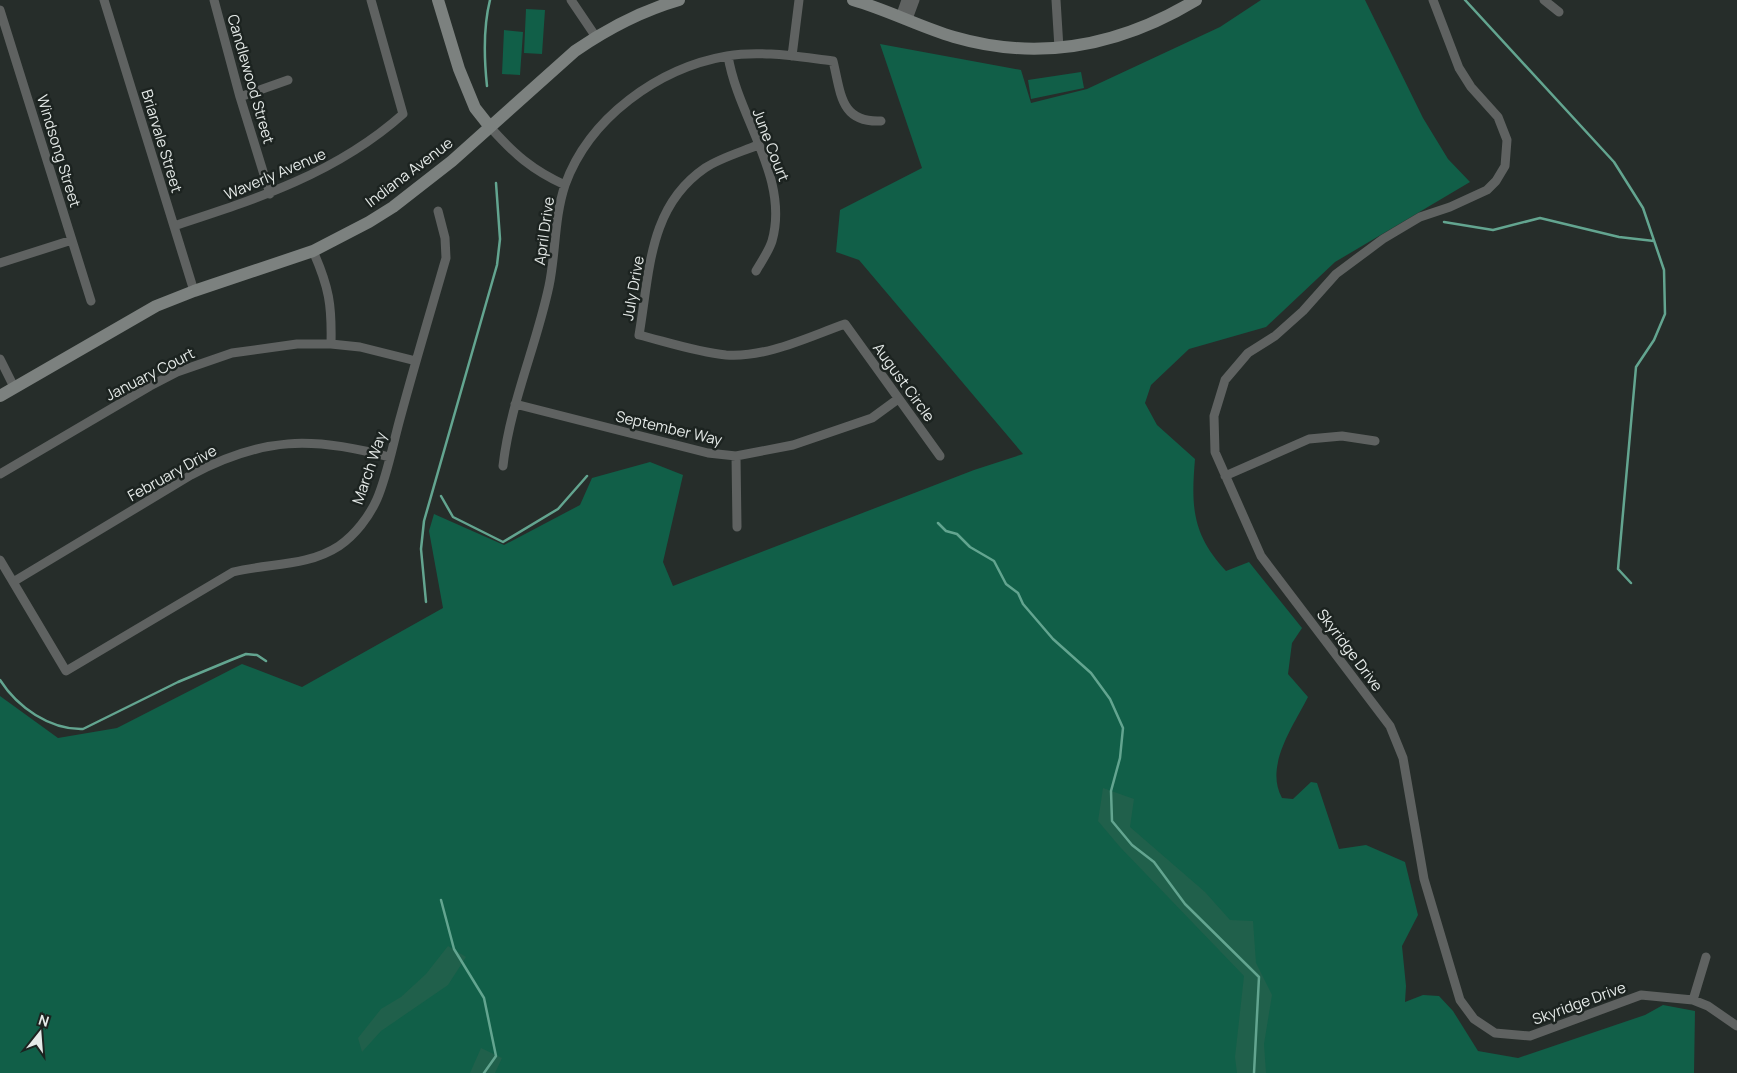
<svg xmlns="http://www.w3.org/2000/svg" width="1737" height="1073" viewBox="0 0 1737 1073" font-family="Manrope,sans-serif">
<rect width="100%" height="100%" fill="#262d2a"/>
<path fill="#115f48" d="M 1261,0 L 1365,0 L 1423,118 L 1448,159 L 1470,182 L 1335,262 L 1266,327 L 1189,349 L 1151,385 L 1145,403 L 1157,425 L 1195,459 C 1191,507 1192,534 1226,571 L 1249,562 L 1302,628 L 1292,643 L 1288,674 L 1308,697 C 1294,725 1264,766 1282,798 L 1293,799 L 1311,782 L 1317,783 L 1339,849 L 1366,845 L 1405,862 L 1418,915 L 1402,946 L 1406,986 L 1405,1002 L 1423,995 L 1439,996 L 1453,1011 L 1478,1051 L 1518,1058 L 1645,1015 L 1663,1005 L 1695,1011 L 1694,1073 L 0,1073 L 0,696 L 58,738 L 117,728 L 242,664 L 302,687 L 443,608 L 429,531 L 434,514 L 504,545 L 580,505 L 592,478 L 650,462 L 683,475 L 663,562 L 673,586 L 974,470 L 1023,454 L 859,260 L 836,252 L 840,210 L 922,168 L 880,44 L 1021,70 L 1031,103 L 1087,89 L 1220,27 Z
M 526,9 L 545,10 L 542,54 L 524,53 Z
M 504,30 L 523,32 L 520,75 L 502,74 Z
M 1081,72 L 1084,88 L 1031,99 L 1028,80 Z"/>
<path fill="#20604b" d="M 1103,788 L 1134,799 L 1130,827 L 1205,892 L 1230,920 L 1253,921 L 1256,963 L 1272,995 L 1264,1044 L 1266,1073 L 1237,1073 L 1235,1057 L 1244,976 L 1120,847 L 1098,821 Z
M 448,946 L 466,957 L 448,985 L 381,1031 L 362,1052 L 358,1038 L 381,1009 L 401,997 L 426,974 Z
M 481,1048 L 502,1058 L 495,1073 L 470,1073 Z"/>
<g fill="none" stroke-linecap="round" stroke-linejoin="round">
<path stroke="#63a590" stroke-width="2.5" d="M 1465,0 L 1614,162 L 1643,208 L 1664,270 L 1665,314 L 1654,340 L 1636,367 L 1618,569 L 1631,583
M 487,86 C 484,58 483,28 490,0
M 1444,222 L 1493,230 L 1540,218 L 1619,237 L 1654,241
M 441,496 L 453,517 L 503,542 L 558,509 L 587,476
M 938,523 L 946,531 L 957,534 L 970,547 L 994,561 L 1006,584 L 1018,593 L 1023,604 L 1053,639 L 1091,673 L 1110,699 L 1123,728 L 1120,758 L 1111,791 L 1112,821 L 1132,845 L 1154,862 L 1185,904 L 1259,977 L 1254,1073
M 426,602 L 421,549 L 424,521 L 497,265 L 500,239 L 496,183
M 0,680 C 17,707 50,730 83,729 L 178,682 L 231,660 L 246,654 L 257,655 L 266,661
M 441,900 L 454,949 L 484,998 L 496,1056 L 484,1073"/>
<path stroke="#5f6261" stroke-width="9" d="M 104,0 L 194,291
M 214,0 L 240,97 L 270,194
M 571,0 L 596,37
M 1056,0 L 1059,48
M 1433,0 L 1459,68 L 1471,87 L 1498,117 L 1507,140 L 1505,166 L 1496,181 L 1487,190 L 1450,207 L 1420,217 L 1383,239 L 1336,274 L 1303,311 L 1275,336 L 1248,353 L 1225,380 L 1214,416 L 1215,452 L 1261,556 L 1390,726 L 1403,758 L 1424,879 L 1460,1000 L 1474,1019 L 1495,1033 L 1530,1036 L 1641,995 L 1693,1000 L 1708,1006 L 1737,1026
M 1544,0 L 1559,12
M 0,10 L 91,301
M 900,17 L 906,0
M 908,19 L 915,0
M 728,56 C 738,118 790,178 772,241 C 769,251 761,262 756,271
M 792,56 L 799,0
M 240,97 L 288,80
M 490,127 C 514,154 532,170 565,185
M 758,145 C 741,152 720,158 705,168 C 648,207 650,272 639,335 C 667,342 696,352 726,355 C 766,358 808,337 845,324 L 940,456
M 174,226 C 257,199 337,173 403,114 L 371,0
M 313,251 C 329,287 332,305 331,344
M 0,263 L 72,240
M 0,359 L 14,387
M 515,404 L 708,453 L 736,456 L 793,445 L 872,418 L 898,399
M 736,456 L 737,527
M 503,466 C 510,404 536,347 549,286 C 556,253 554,218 565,185 C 589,118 658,68 727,56 C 761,50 799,57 833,61 C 841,93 840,123 881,121
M 0,474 L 150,386 L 177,372 L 232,353 L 297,344 L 331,344 L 360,347 L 416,361
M 1225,476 L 1309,439 L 1342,436 L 1375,441
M 0,560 L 66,671 L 233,572 C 268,563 307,567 339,546 C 355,535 369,517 377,499 C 388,473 393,443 401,415 C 415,363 431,310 446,258 L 445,238 L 438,211
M 13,582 L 191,475 C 263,437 312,436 389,457
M 1693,1000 L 1706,957"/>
<path stroke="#7c817f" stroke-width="12" d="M 438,0 L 459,69 L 475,108 L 490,127
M 853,0 C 888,10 920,27 954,37 C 1040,62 1120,46 1196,0
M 0,396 L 156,306 L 194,291 L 313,251 L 369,222 L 393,207 L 452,161 L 575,51 C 607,29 641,11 679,0"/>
</g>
<g text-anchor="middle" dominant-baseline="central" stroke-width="5" stroke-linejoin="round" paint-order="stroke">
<g font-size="15" fill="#e5eae8" stroke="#1c2320">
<text transform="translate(251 79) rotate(74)">Candlewood Street</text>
<text transform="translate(162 141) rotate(73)">Briarvale Street</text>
<text transform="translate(771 145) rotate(69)">June Court</text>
<text transform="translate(59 151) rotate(73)">Windsong Street</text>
<text transform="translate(409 172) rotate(-37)">Indiana Avenue</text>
<text transform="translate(275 174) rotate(-23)">Waverly Avenue</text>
<text transform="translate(544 231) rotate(-82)">April Drive</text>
<text transform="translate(633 288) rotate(-80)">July Drive</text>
<text transform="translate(150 374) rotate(-27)">January Court</text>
<text transform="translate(904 382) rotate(54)">August Circle</text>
<text transform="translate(669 428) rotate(13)">September Way</text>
<text transform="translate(369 468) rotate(-71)">March Way</text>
<text transform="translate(172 473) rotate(-29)">February Drive</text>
<text transform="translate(1350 650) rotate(53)">Skyridge Drive</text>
<text transform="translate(1579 1003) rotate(-20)">Skyridge Drive</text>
</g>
</g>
<g transform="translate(40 1033) rotate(17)" stroke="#1c2320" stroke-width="4" paint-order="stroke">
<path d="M0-4L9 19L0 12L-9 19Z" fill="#e5eae8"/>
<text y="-8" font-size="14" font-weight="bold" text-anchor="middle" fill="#e5eae8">N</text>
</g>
</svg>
